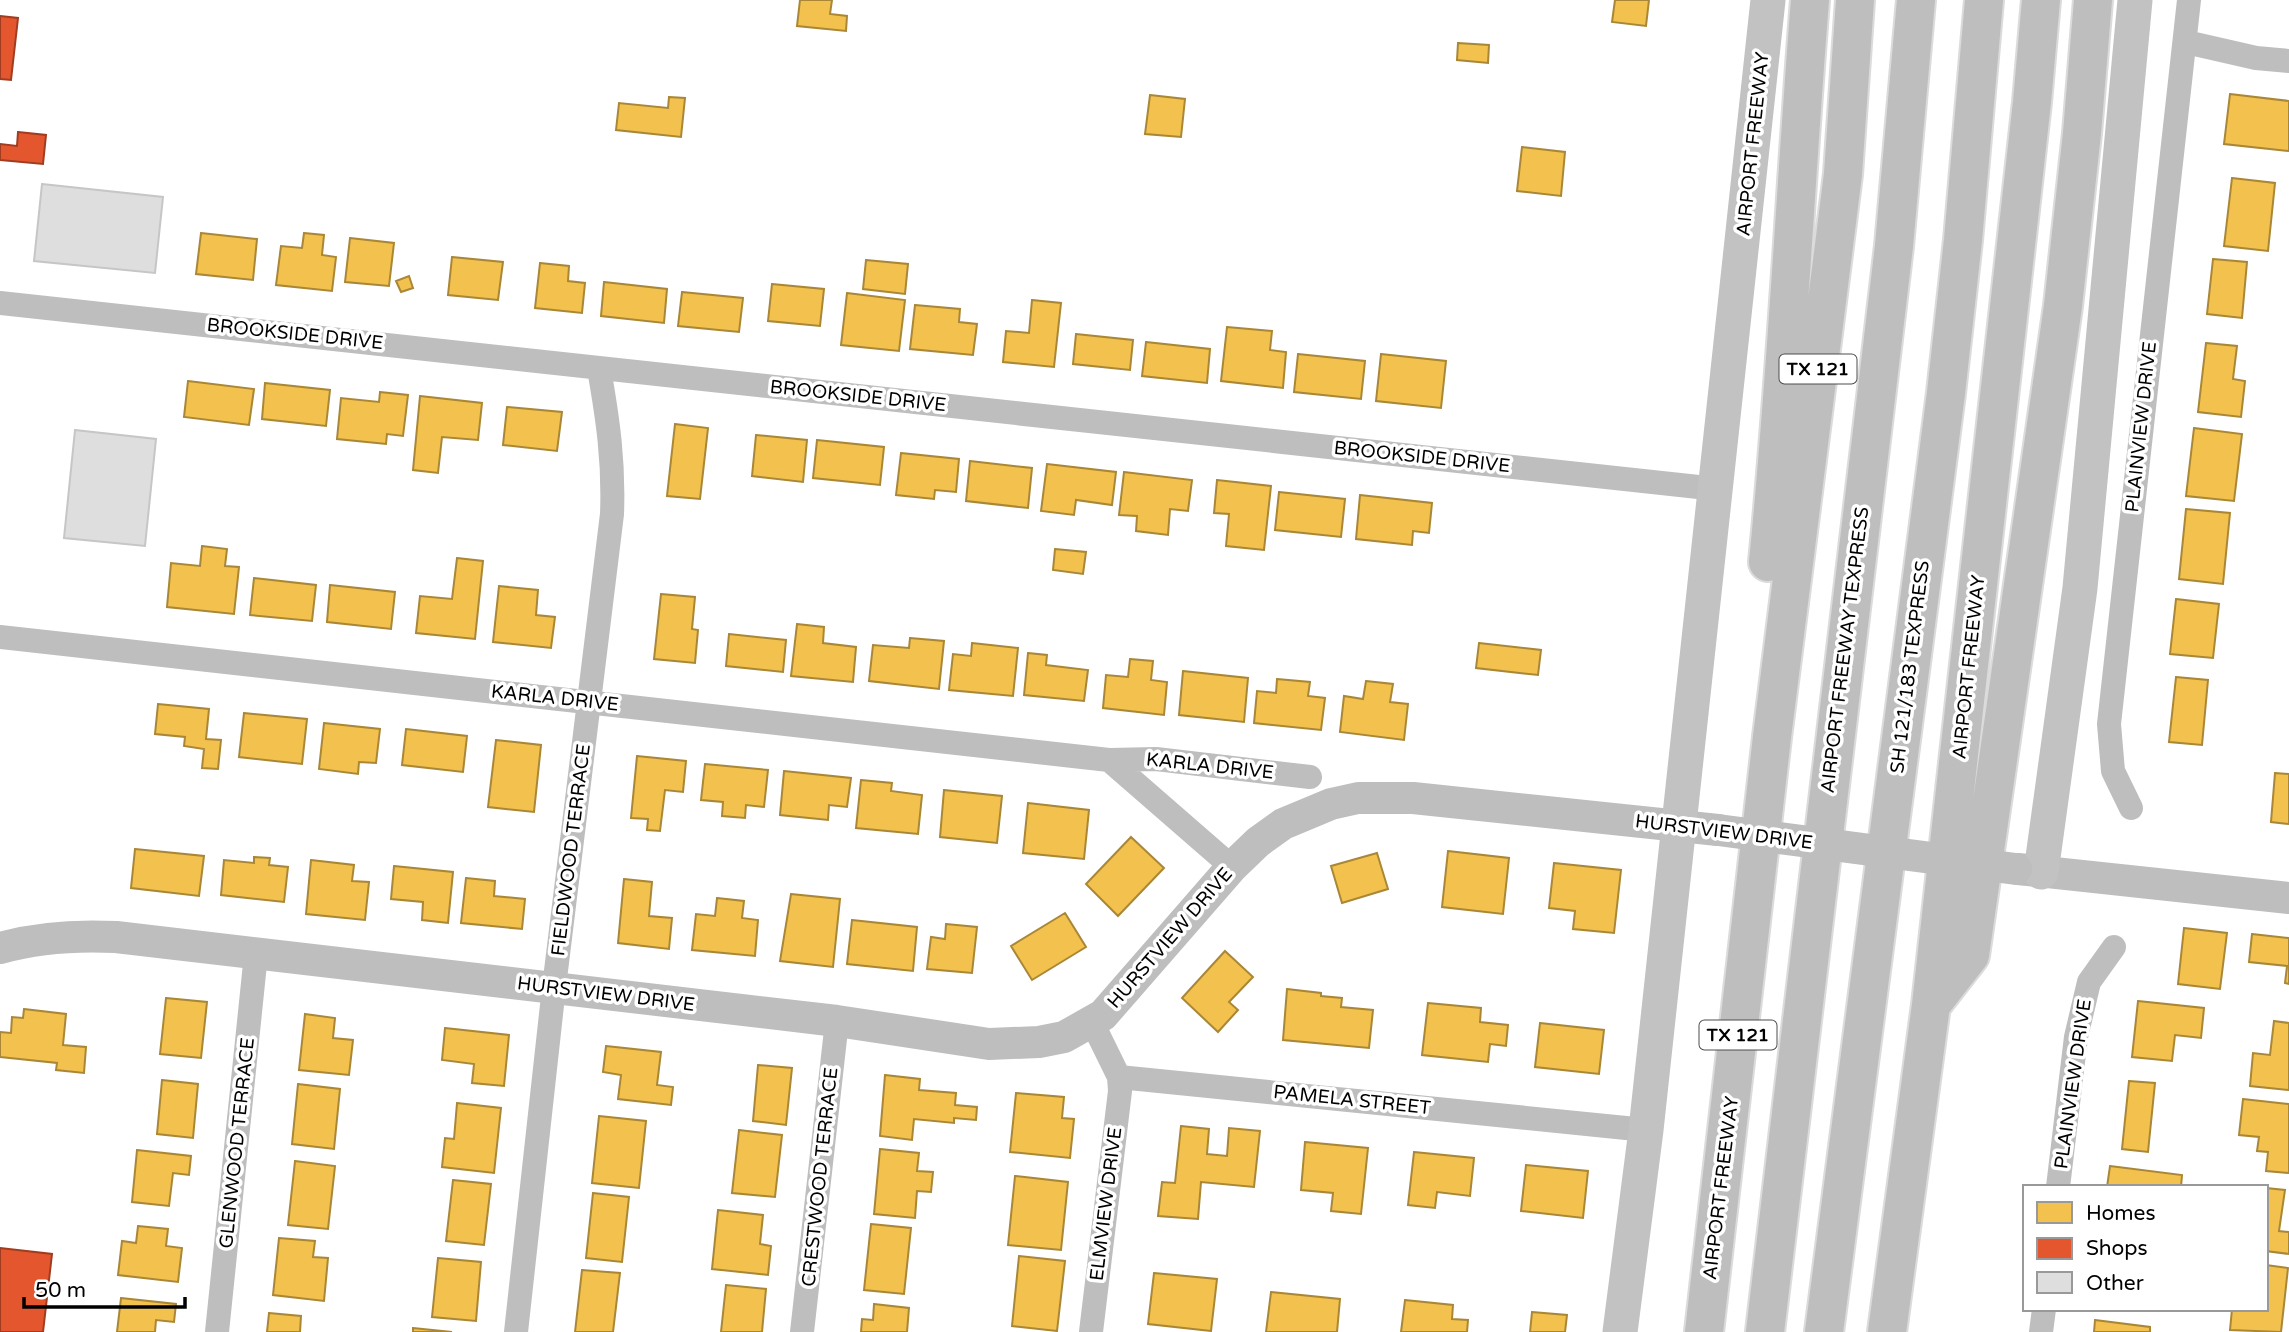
<svg xmlns="http://www.w3.org/2000/svg" width="2289" height="1332" viewBox="0 0 2289 1332" font-family="'Varela Round',sans-serif">
<rect width="100%" height="100%" fill="#fff"/>
<path fill="#f2c14e" stroke="#a98737" stroke-width="2" d="M 800,0 L 832,0 L 830,14 L 847,16 L 846,31 L 797,26 Z
M 1615,0 L 1649,0 L 1646,26 L 1612,22 Z
M 1458,43 L 1489,45 L 1488,63 L 1457,60 Z
M 2230,94 L 2289,101 L 2289,151 L 2224,144 Z
M 1150,95 L 1185,99 L 1181,137 L 1145,134 Z
M 669,97 L 685,98 L 681,137 L 616,130 L 619,103 L 668,108 Z
M 1522,147 L 1565,152 L 1561,196 L 1517,191 Z
M 2232,178 L 2275,183 L 2268,251 L 2224,246 Z
M 201,233 L 257,239 L 253,280 L 196,274 Z
M 304,233 L 324,235 L 322,255 L 336,257 L 332,291 L 276,285 L 281,246 L 302,248 Z
M 350,238 L 394,243 L 389,286 L 345,282 Z
M 452,257 L 503,262 L 498,300 L 448,295 Z
M 2213,259 L 2247,262 L 2242,318 L 2207,314 Z
M 866,260 L 908,264 L 905,294 L 863,289 Z
M 540,263 L 569,266 L 568,281 L 585,283 L 582,313 L 535,308 Z
M 409,276 L 413,288 L 401,292 L 396,281 Z
M 604,282 L 667,289 L 664,323 L 601,316 Z
M 772,284 L 824,289 L 820,326 L 768,321 Z
M 682,292 L 743,298 L 739,332 L 678,326 Z
M 847,293 L 905,300 L 899,351 L 841,345 Z
M 1032,300 L 1061,303 L 1054,367 L 1003,362 L 1006,331 L 1029,333 Z
M 915,305 L 960,309 L 959,322 L 977,324 L 973,355 L 910,349 Z
M 1227,327 L 1272,331 L 1270,350 L 1286,352 L 1283,388 L 1221,381 Z
M 1076,334 L 1133,340 L 1130,370 L 1073,364 Z
M 1146,342 L 1210,349 L 1207,383 L 1142,376 Z
M 2206,343 L 2237,346 L 2233,379 L 2245,381 L 2241,417 L 2198,412 Z
M 1298,354 L 1365,361 L 1361,399 L 1294,392 Z
M 1381,354 L 1446,361 L 1441,408 L 1376,401 Z
M 188,381 L 254,389 L 249,425 L 184,417 Z
M 265,383 L 330,390 L 326,426 L 262,419 Z
M 380,392 L 408,395 L 403,436 L 387,434 L 386,444 L 337,439 L 341,398 L 379,402 Z
M 420,396 L 482,403 L 478,440 L 442,437 L 438,473 L 413,470 Z
M 507,407 L 562,412 L 557,451 L 503,445 Z
M 675,424 L 708,428 L 700,499 L 667,496 Z
M 2194,428 L 2242,434 L 2234,501 L 2186,496 Z
M 756,435 L 807,440 L 803,482 L 752,476 Z
M 817,440 L 884,447 L 880,485 L 813,478 Z
M 901,453 L 959,459 L 956,492 L 935,490 L 934,499 L 896,495 Z
M 970,461 L 1032,468 L 1028,508 L 966,501 Z
M 1047,464 L 1116,472 L 1112,505 L 1076,500 L 1074,515 L 1041,511 Z
M 1124,472 L 1192,480 L 1188,511 L 1170,509 L 1168,535 L 1136,531 L 1137,516 L 1119,515 Z
M 1217,480 L 1271,486 L 1264,550 L 1226,546 L 1229,514 L 1214,513 Z
M 1279,492 L 1345,499 L 1341,537 L 1275,530 Z
M 1360,495 L 1432,503 L 1429,533 L 1413,531 L 1412,545 L 1356,539 Z
M 2186,509 L 2230,513 L 2223,584 L 2179,579 Z
M 202,546 L 227,549 L 225,566 L 239,567 L 234,614 L 167,607 L 171,563 L 200,566 Z
M 1055,549 L 1086,552 L 1083,574 L 1053,570 Z
M 457,558 L 483,561 L 475,639 L 416,633 L 420,596 L 452,599 Z
M 254,578 L 316,585 L 312,621 L 250,615 Z
M 330,585 L 395,592 L 391,629 L 327,622 Z
M 499,586 L 538,590 L 536,615 L 555,617 L 551,648 L 493,642 Z
M 661,594 L 695,597 L 692,629 L 698,630 L 695,663 L 654,659 Z
M 2176,599 L 2219,604 L 2213,658 L 2170,654 Z
M 797,624 L 824,627 L 823,643 L 856,647 L 853,682 L 791,676 Z
M 729,634 L 786,640 L 783,672 L 726,666 Z
M 910,638 L 944,641 L 939,689 L 869,681 L 873,645 L 909,648 Z
M 972,643 L 1018,648 L 1013,696 L 949,690 L 953,654 L 971,656 Z
M 1479,643 L 1541,650 L 1538,675 L 1476,668 Z
M 1028,653 L 1047,655 L 1046,665 L 1088,670 L 1084,701 L 1024,695 Z
M 1130,659 L 1153,661 L 1151,680 L 1167,682 L 1164,715 L 1103,708 L 1106,675 L 1128,677 Z
M 1183,671 L 1248,678 L 1244,722 L 1179,715 Z
M 2176,677 L 2208,680 L 2202,745 L 2169,742 Z
M 1277,679 L 1310,682 L 1308,696 L 1325,698 L 1321,730 L 1254,723 L 1257,691 L 1276,693 Z
M 1366,681 L 1393,684 L 1390,702 L 1408,704 L 1404,740 L 1340,732 L 1344,696 L 1363,699 Z
M 158,704 L 209,709 L 206,739 L 221,740 L 218,769 L 202,768 L 204,749 L 184,746 L 185,737 L 155,734 Z
M 244,713 L 307,719 L 302,764 L 239,757 Z
M 324,723 L 380,729 L 376,763 L 359,762 L 358,774 L 319,769 Z
M 406,729 L 467,736 L 463,772 L 402,765 Z
M 496,740 L 541,745 L 534,812 L 488,807 Z
M 637,756 L 686,761 L 683,792 L 665,790 L 660,831 L 647,830 L 648,819 L 631,818 Z
M 705,764 L 768,770 L 764,807 L 746,805 L 745,818 L 722,816 L 723,802 L 701,800 Z
M 784,771 L 851,778 L 847,807 L 829,805 L 828,820 L 780,815 Z
M 2275,773 L 2289,774 L 2289,824 L 2271,822 Z
M 861,780 L 892,783 L 891,791 L 922,795 L 918,834 L 856,828 Z
M 944,790 L 1002,796 L 997,843 L 940,837 Z
M 1028,803 L 1089,810 L 1084,859 L 1023,853 Z
M 1131,837 L 1164,868 L 1118,916 L 1086,884 Z
M 135,849 L 204,856 L 199,896 L 131,888 Z
M 1448,851 L 1509,858 L 1503,914 L 1442,907 Z
M 1377,853 L 1388,889 L 1342,903 L 1331,866 Z
M 254,857 L 270,858 L 269,865 L 288,867 L 284,902 L 221,895 L 224,860 L 254,863 Z
M 311,860 L 354,865 L 352,881 L 369,882 L 365,920 L 306,914 Z
M 1554,863 L 1621,870 L 1614,933 L 1573,929 L 1575,911 L 1549,908 Z
M 394,866 L 453,872 L 448,923 L 422,920 L 423,902 L 391,899 Z
M 466,878 L 495,881 L 494,896 L 525,899 L 522,929 L 461,923 Z
M 624,879 L 652,882 L 649,916 L 672,918 L 669,949 L 618,943 Z
M 791,894 L 840,899 L 833,967 L 780,961 Z
M 717,898 L 744,901 L 742,918 L 758,920 L 755,956 L 692,950 L 696,914 L 715,916 Z
M 1065,913 L 1086,947 L 1032,980 L 1011,946 Z
M 852,920 L 917,927 L 913,971 L 847,964 Z
M 946,924 L 977,927 L 972,973 L 927,969 L 931,937 L 945,939 Z
M 2184,928 L 2227,933 L 2220,989 L 2178,984 Z
M 2252,934 L 2289,938 L 2289,984 L 2285,983 L 2287,966 L 2249,962 Z
M 1225,951 L 1253,977 L 1229,1002 L 1238,1010 L 1218,1032 L 1182,998 Z
M 1287,989 L 1321,993 L 1321,996 L 1342,998 L 1341,1007 L 1373,1010 L 1369,1048 L 1283,1040 Z
M 166,998 L 207,1002 L 201,1058 L 160,1054 Z
M 2138,1001 L 2204,1008 L 2201,1038 L 2175,1035 L 2172,1061 L 2132,1057 Z
M 1428,1003 L 1481,1008 L 1480,1022 L 1508,1025 L 1506,1046 L 1490,1044 L 1488,1062 L 1422,1055 Z
M 24,1009 L 66,1014 L 63,1045 L 86,1047 L 84,1073 L 56,1070 L 57,1063 L 0,1057 L 0,1032 L 11,1033 L 12,1017 L 23,1018 Z
M 305,1014 L 335,1018 L 333,1038 L 353,1040 L 349,1075 L 299,1070 Z
M 2274,1021 L 2289,1023 L 2289,1090 L 2250,1086 L 2253,1053 L 2270,1055 Z
M 1540,1023 L 1604,1030 L 1599,1074 L 1535,1067 Z
M 445,1028 L 509,1035 L 504,1086 L 472,1083 L 474,1064 L 442,1060 Z
M 606,1046 L 661,1052 L 657,1085 L 673,1087 L 671,1105 L 618,1099 L 621,1075 L 603,1072 Z
M 758,1065 L 792,1068 L 786,1125 L 753,1121 Z
M 885,1075 L 920,1079 L 919,1090 L 956,1093 L 955,1105 L 977,1107 L 976,1120 L 954,1118 L 954,1123 L 914,1119 L 912,1140 L 880,1136 Z
M 162,1080 L 198,1084 L 193,1138 L 157,1134 Z
M 2129,1081 L 2155,1083 L 2148,1152 L 2122,1149 Z
M 298,1084 L 340,1089 L 334,1149 L 292,1144 Z
M 1016,1093 L 1064,1097 L 1062,1118 L 1074,1119 L 1070,1158 L 1010,1152 Z
M 2243,1099 L 2289,1104 L 2289,1173 L 2266,1171 L 2268,1152 L 2257,1151 L 2259,1137 L 2239,1135 Z
M 457,1103 L 501,1108 L 494,1173 L 442,1167 L 445,1138 L 454,1139 Z
M 599,1116 L 646,1121 L 639,1188 L 592,1183 Z
M 1181,1126 L 1209,1129 L 1207,1154 L 1227,1156 L 1229,1128 L 1260,1131 L 1254,1187 L 1201,1182 L 1198,1219 L 1158,1216 L 1162,1182 L 1175,1183 Z
M 739,1130 L 782,1135 L 775,1197 L 732,1193 Z
M 1305,1142 L 1368,1148 L 1361,1214 L 1331,1211 L 1333,1193 L 1301,1190 Z
M 880,1149 L 919,1153 L 917,1171 L 933,1172 L 931,1192 L 917,1191 L 915,1218 L 874,1214 Z
M 137,1150 L 191,1156 L 189,1175 L 173,1173 L 169,1206 L 132,1202 Z
M 1414,1152 L 1474,1158 L 1470,1196 L 1437,1192 L 1435,1208 L 1408,1205 Z
M 295,1161 L 335,1166 L 328,1229 L 288,1225 Z
M 1526,1165 L 1588,1171 L 1583,1218 L 1521,1211 Z
M 2110,1166 L 2182,1175 L 2181,1187 L 2107,1187 Z
M 1015,1176 L 1068,1182 L 1061,1250 L 1008,1245 Z
M 453,1180 L 491,1184 L 484,1245 L 446,1241 Z
M 2266,1188 L 2285,1190 L 2279,1231 L 2289,1232 L 2289,1254 L 2266,1251 Z
M 593,1193 L 629,1197 L 622,1262 L 586,1258 Z
M 718,1210 L 763,1215 L 760,1244 L 771,1246 L 768,1275 L 712,1269 Z
M 871,1224 L 911,1228 L 904,1294 L 864,1290 Z
M 138,1226 L 168,1229 L 166,1246 L 182,1248 L 178,1282 L 118,1275 L 122,1241 L 136,1243 Z
M 279,1238 L 315,1241 L 313,1257 L 328,1258 L 324,1301 L 273,1295 Z
M 1019,1256 L 1065,1261 L 1057,1331 L 1012,1326 Z
M 438,1258 L 481,1262 L 476,1321 L 432,1317 Z
M 2266,1265 L 2288,1268 L 2281,1332 L 2230,1330 L 2232,1309 L 2266,1309 Z
M 582,1270 L 620,1273 L 613,1332 L 575,1332 Z
M 1154,1273 L 1217,1279 L 1211,1331 L 1148,1324 Z
M 726,1285 L 766,1289 L 762,1332 L 721,1332 Z
M 1271,1292 L 1340,1299 L 1337,1332 L 1266,1332 Z
M 121,1298 L 176,1304 L 174,1322 L 156,1320 L 155,1332 L 117,1332 Z
M 1405,1300 L 1453,1305 L 1452,1319 L 1468,1320 L 1467,1332 L 1401,1332 Z
M 874,1304 L 909,1308 L 907,1332 L 861,1332 L 862,1319 L 873,1320 Z
M 1532,1312 L 1567,1315 L 1565,1332 L 1530,1332 Z
M 269,1313 L 301,1316 L 300,1332 L 267,1332 Z
M 2095,1320 L 2150,1327 L 2150,1332 L 2094,1332 Z
M 413,1328 L 452,1332 L 413,1332 Z"/>
<path fill="#e4572e" stroke="#a03d20" stroke-width="2" d="M 0,16 L 18,18 L 11,80 L 0,79 Z
M 18,132 L 46,135 L 43,164 L 0,160 L 0,144 L 17,146 Z
M 0,1248 L 52,1254 L 43,1332 L 0,1332 Z"/>
<path fill="#dedede" stroke="#c6c6c6" stroke-width="2" d="M 42,184 L 163,197 L 155,273 L 34,261 Z
M 75,430 L 156,439 L 145,546 L 64,538 Z"/>
<g fill="none" stroke-linecap="round" stroke-linejoin="round">
<g stroke="#dbdbdb" stroke-width="42">
<path id="motorway" d="M 1768,562 C 1787,375 1795,187 1810,0
M 1931,1005 L 1970,955 L 2063,306 L 2082,133 L 2093,0
M 1704,1332 L 1772,737 L 1843,174 L 1855,0
M 1765,1332 L 1894,246 L 1916,0
M 1824,1332 L 1946,393 L 1963,240 L 1984,0
M 1887,1332 L 1931,1005 L 2032,102 L 2041,0"/>
</g>
<path stroke="#bebebe" stroke-width="24" d="M 2186,42 L 2256,58 L 2289,61
M 0,303 L 1717,489
M 0,637 L 1109,760 L 1232,867
M 1109,760 L 1156,759 L 1310,777
M 2131,808 L 2113,771 L 2109,724 L 2189,0
M 1119,1077 L 1646,1130
M 2058,1187 L 2076,1037 L 2089,982 L 2114,947
M 217,1332 L 256,954
M 516,1332 L 554,987 L 612,514 C 614,462 608,420 599,369
M 802,1332 L 837,1021
M 1091,1332 L 1120,1091 L 1119,1077 L 1092,1022
M 2041,1332 L 2044,1309"/>
<path stroke="#bebebe" stroke-width="32" d="M 2018,869 L 2289,898
M 0,948 C 39,937 76,935 116,937 L 837,1021 L 989,1044 L 1039,1042 L 1064,1037 L 1103,1015 L 1232,867 L 1258,842 L 1283,824 L 1331,804 L 1358,798 L 1413,798 L 1718,830"/>
<path stroke="#c2c2c2" stroke-width="35" d="M 2041,872 L 2080,588 L 2135,0
M 1620,1332 L 1646,1130 L 1768,0"/>
<use href="#motorway" stroke="#bebebe" stroke-width="38"/>
<path stroke="#bebebe" stroke-width="32" d="M 1718,830 L 2016,869"/>
</g>
<g text-anchor="middle" dominant-baseline="central" stroke-width="7" stroke-linejoin="round" paint-order="stroke">
<g fill="#fff" stroke="#4c4c4c" stroke-width="2">
<rect x="1779.5" y="354.5" width="77" height="29" rx="5"/>
<rect x="1699.5" y="1020.5" width="77" height="29" rx="5"/>
</g>
<g font-size="18" font-weight="bold" fill="#000">
<text x="1818" y="369">TX 121</text>
<text x="1738" y="1035">TX 121</text>
</g>
<g font-size="19" fill="#000" stroke="#fff">
<text transform="translate(1753 144) rotate(-84)">AIRPORT FREEWAY</text>
<text transform="translate(295 334) rotate(6)">BROOKSIDE DRIVE</text>
<text transform="translate(858 396) rotate(6)">BROOKSIDE DRIVE</text>
<text transform="translate(2141 427) rotate(-84)">PLAINVIEW DRIVE</text>
<text transform="translate(1422 457) rotate(6)">BROOKSIDE DRIVE</text>
<text transform="translate(1845 650) rotate(-83)">AIRPORT FREEWAY TEXPRESS</text>
<text transform="translate(1910 667) rotate(-83)">SH 121/183 TEXPRESS</text>
<text transform="translate(1969 667) rotate(-84)">AIRPORT FREEWAY</text>
<text transform="translate(555 698) rotate(6)">KARLA DRIVE</text>
<text transform="translate(1210 766) rotate(6)">KARLA DRIVE</text>
<text transform="translate(1724 832) rotate(7)">HURSTVIEW DRIVE</text>
<text transform="translate(571 850) rotate(-83)">FIELDWOOD TERRACE</text>
<text transform="translate(1170 938) rotate(-49)">HURSTVIEW DRIVE</text>
<text transform="translate(606 994) rotate(7)">HURSTVIEW DRIVE</text>
<text transform="translate(2073 1084) rotate(-82)">PLAINVIEW DRIVE</text>
<text transform="translate(1352 1100) rotate(6)">PAMELA STREET</text>
<text transform="translate(237 1143) rotate(-84)">GLENWOOD TERRACE</text>
<text transform="translate(820 1177) rotate(-84)">CRESTWOOD TERRACE</text>
<text transform="translate(1721 1188) rotate(-83)">AIRPORT FREEWAY</text>
<text transform="translate(1106 1204) rotate(-83)">ELMVIEW DRIVE</text>
</g>
</g>
<rect x="2023" y="1185" width="245" height="126" fill="#ffffff" stroke="#999999" stroke-width="2"/>
<rect x="2037" y="1202" width="35" height="21" fill="#f2c14e" stroke="#999999" stroke-width="2"/>
<text x="2086" y="1220" font-size="21" fill="#000000">Homes</text>
<rect x="2037" y="1238" width="35" height="21" fill="#e4572e" stroke="#999999" stroke-width="2"/>
<text x="2086" y="1255" font-size="21" fill="#000000">Shops</text>
<rect x="2037" y="1272" width="35" height="21" fill="#dedede" stroke="#999999" stroke-width="2"/>
<text x="2086" y="1290" font-size="21" fill="#000000">Other</text>
<path d="M24 1297v10h161v-10" fill="none" stroke="#000000" stroke-width="3.5"/>
<text x="35" y="1297" font-size="21" fill="#000000" stroke="#ffffff" stroke-width="5" paint-order="stroke">50 m</text>
</svg>
